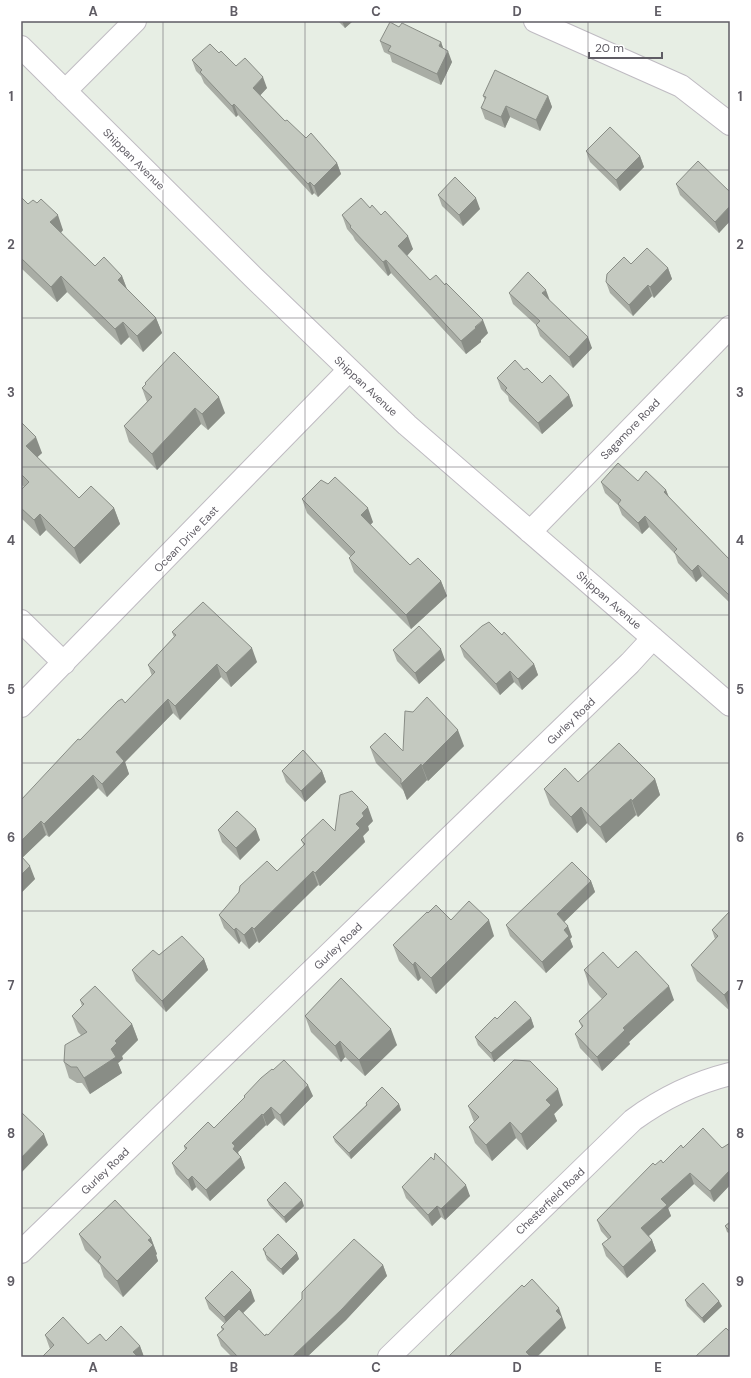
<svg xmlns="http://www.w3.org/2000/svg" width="751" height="1378" viewBox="0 0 751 1378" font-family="'DM Sans',sans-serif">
<rect width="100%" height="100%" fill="#e7eee4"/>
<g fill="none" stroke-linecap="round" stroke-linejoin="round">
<g stroke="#bfbbc2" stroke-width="24">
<path id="minor" d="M 535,21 L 681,86 L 730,124
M 21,47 L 253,277 L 407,425 L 730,705
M 65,91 L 135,21
M 530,532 L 730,327
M 21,621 L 64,663
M 21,706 L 349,370
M 21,1252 L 630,663 L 653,638
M 389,1357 L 633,1120 C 663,1098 694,1083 730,1074"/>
</g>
<use href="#minor" stroke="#fff" stroke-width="22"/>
</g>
<path fill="#a9ada5" d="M 338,21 L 353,21 L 345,28 Z
M 399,27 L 441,42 L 443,49 L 452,62 L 441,85 L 392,62 L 390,55 L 384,52 L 380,41 Z
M 219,53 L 267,88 L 260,95 L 285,121 L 337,163 L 341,174 L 318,197 L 314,193 L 312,195 L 238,115 L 236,117 L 204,83 L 201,76 L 196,71 L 192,60 Z
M 483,96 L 548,96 L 552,107 L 540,131 L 510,117 L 505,128 L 485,119 L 481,108 L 485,100 Z
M 586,151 L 640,156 L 644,167 L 620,191 L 590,162 Z
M 676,184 L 730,192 L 730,221 L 719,233 L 680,195 Z
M 438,195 L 480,209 L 463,226 L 442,206 Z
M 21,197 L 28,204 L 63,230 L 61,233 L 95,266 L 122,276 L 127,289 L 156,318 L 162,333 L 143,352 L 129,337 L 121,345 L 67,292 L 57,302 L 21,268 Z
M 370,208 L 413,249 L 407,256 L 430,280 L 488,333 L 481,340 L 481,342 L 466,354 L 391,273 L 388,276 L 355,240 L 353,236 L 347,229 L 342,215 Z
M 631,264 L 668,268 L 672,279 L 654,298 L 652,296 L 633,316 L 610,293 L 606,282 Z
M 509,293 L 550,301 L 592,348 L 573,368 L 540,336 L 536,325 L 513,304 Z
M 524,370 L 542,383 L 569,395 L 573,406 L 542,434 L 509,401 L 508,396 L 501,389 L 497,378 Z
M 145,383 L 225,413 L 208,430 L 201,424 L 157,470 L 129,442 L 124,426 L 147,402 L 142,388 L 145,385 Z
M 21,422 L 42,453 L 37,457 L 79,498 L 114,508 L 120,524 L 80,564 L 46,530 L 40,536 L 21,518 L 21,490 L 24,487 L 21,484 Z
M 638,481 L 666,490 L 669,497 L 730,560 L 730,603 L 702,576 L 696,582 L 678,563 L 675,554 L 649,527 L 642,534 L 622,515 L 618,505 L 605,493 L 601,482 Z
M 302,499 L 373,522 L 370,525 L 410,565 L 441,581 L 447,596 L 411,629 L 354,572 L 349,558 L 351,557 L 307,513 Z
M 172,632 L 257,662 L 231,687 L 221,677 L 180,720 L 173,713 L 125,762 L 129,774 L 107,797 L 98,788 L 49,837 L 46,835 L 22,858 L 35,879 L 21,893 L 21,800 L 80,740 L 125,703 L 152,676 L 148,665 L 174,637 Z
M 502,635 L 534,664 L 538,675 L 522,690 L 514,682 L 500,695 L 464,657 L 460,646 Z
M 393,650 L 445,660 L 419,684 L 397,661 Z
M 464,746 L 428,781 L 427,780 L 407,800 L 404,791 L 376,763 L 370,747 L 403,751 Z
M 282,771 L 322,771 L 326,782 L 305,802 L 286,782 Z
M 655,779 L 660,795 L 638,817 L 636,815 L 606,843 L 587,823 L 577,833 L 550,805 L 544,789 L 578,782 Z
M 373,821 L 368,826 L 369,830 L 363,836 L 365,842 L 320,886 L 318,885 L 259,943 L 257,941 L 249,949 L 241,941 L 239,944 L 224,928 L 219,915 L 277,871 L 304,846 L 301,840 Z
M 218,830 L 260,840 L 240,860 L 222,842 Z
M 591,881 L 595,892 L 564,922 L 572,937 L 570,939 L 573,947 L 546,973 L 510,936 L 506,925 Z
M 730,911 L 730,1011 L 697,981 L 691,965 L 715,939 L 712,930 Z
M 428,913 L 451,920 L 494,936 L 436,994 L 421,978 L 418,981 L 399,961 L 393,945 Z
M 159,955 L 204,959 L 208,970 L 166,1012 L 136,981 L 132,970 Z
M 618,968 L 674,1000 L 629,1042 L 630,1044 L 602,1071 L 580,1048 L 575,1034 L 582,1028 L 579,1021 L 602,999 L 589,985 L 584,970 Z
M 80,1000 L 132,1024 L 138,1040 L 122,1056 L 123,1059 L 118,1063 L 122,1073 L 90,1094 L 82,1083 L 77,1083 L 69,1078 L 64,1062 L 81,1035 L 78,1032 L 72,1016 L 82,1006 Z
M 305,1016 L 397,1045 L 365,1076 L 345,1057 L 341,1062 L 311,1032 Z
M 531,1018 L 534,1027 L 494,1062 L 478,1045 L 475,1037 L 497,1019 Z
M 273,1070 L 313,1096 L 284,1126 L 275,1118 L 267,1126 L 266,1125 L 238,1152 L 239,1155 L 241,1157 L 245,1168 L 210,1201 L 196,1187 L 192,1191 L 176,1174 L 172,1163 L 185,1150 L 184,1146 L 214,1128 L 244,1098 L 244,1096 Z
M 366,1103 L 399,1104 L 401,1110 L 351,1159 L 335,1142 L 333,1137 L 366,1105 Z
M 563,1105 L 554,1114 L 557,1121 L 527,1150 L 516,1138 L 492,1161 L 475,1143 L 469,1127 L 474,1122 L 468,1106 Z
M 730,1143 L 730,1185 L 714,1202 L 694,1184 L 668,1208 L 671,1216 L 649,1236 L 652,1240 L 656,1251 L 627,1278 L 606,1256 L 602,1244 L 608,1239 L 601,1231 L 597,1220 L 655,1165 L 663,1163 L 683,1148 L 722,1148 Z
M 434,1160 L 470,1196 L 445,1220 L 441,1217 L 432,1226 L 406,1198 L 402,1187 Z
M 267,1200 L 304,1206 L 286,1223 L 269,1205 Z
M 730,1222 L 730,1234 L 727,1232 L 725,1226 Z
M 79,1234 L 151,1238 L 157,1254 L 156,1255 L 158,1261 L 123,1297 L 104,1277 L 100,1265 L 85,1250 Z
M 263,1249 L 299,1259 L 283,1275 L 267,1260 Z
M 383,1265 L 387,1276 L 346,1320 L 307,1357 L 232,1357 L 221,1346 L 217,1335 L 222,1330 L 221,1327 L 225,1324 L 209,1309 L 205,1298 L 255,1301 L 243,1313 L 265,1336 L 268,1335 Z
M 685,1300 L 722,1306 L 704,1323 L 687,1306 Z
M 45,1335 L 88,1344 L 106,1341 L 140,1346 L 144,1357 L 42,1357 L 50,1349 Z"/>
<path fill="#898d86" d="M 342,21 L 353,21 L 345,28 Z
M 441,42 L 445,53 L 439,46 Z
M 448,51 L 452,62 L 441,85 L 437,74 Z
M 263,77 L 267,88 L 257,99 L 253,88 Z
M 548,96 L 552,107 L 540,131 L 536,120 Z
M 234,104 L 238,115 L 236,117 L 232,106 Z
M 506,106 L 510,117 L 505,128 L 501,117 Z
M 640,156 L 644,167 L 620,191 L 616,180 Z
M 337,163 L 341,174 L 318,197 L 314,186 Z
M 310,182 L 314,193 L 312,195 L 308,184 Z
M 476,198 L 480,209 L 463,226 L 459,215 Z
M 730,206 L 730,221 L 719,233 L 715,222 Z
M 58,215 L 63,230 L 56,238 L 50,222 Z
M 408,236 L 413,249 L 403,260 L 398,246 Z
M 386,260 L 391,273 L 388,276 L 383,262 Z
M 668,268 L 672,279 L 654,298 L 650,287 Z
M 61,276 L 67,292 L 57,302 L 51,287 Z
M 122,276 L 128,292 L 118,280 Z
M 648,285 L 652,296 L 633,316 L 629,305 Z
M 546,290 L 550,301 L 542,293 Z
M 156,318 L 162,333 L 143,352 L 137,336 Z
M 483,320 L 488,333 L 481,340 L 481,342 L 466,354 L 461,341 Z
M 123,322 L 129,337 L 121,345 L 115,329 Z
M 588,337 L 592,348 L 573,368 L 569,357 Z
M 569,395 L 573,406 L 542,434 L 538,423 Z
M 219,397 L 225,413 L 208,430 L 202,414 Z
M 195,408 L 201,424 L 157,470 L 152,454 Z
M 36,437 L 42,453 L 32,462 L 26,446 Z
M 666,490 L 670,501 L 664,492 Z
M 114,508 L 120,524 L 80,564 L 74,548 Z
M 368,508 L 373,522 L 366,530 L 361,515 Z
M 40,514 L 46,530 L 40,536 L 34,520 Z
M 645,516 L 649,527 L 642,534 L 638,523 Z
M 698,565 L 702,576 L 696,582 L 692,571 Z
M 441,581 L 447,596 L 411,629 L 406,615 Z
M 252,648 L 257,662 L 231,687 L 226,673 Z
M 441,649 L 445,660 L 419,684 L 415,673 Z
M 217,664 L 221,677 L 180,720 L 175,706 Z
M 534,664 L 538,675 L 522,690 L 518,679 Z
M 510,671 L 514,682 L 500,695 L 496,684 Z
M 168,699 L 173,713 L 125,762 L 129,774 L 107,797 L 102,784 L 116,752 Z
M 458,730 L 464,746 L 428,781 L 422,766 Z
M 421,764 L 427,780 L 407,800 L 401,784 Z
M 322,771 L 326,782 L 305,802 L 301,791 Z
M 93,775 L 98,788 L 49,837 L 44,824 Z
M 655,779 L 660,795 L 638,817 L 632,801 Z
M 631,799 L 636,815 L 606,843 L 600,827 Z
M 368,807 L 373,821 L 368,826 L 369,830 L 363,836 L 365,842 L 320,886 L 315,873 L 356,824 L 362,813 Z
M 581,807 L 587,823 L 577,833 L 571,817 Z
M 41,821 L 46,835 L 21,859 L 21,841 Z
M 256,829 L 260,840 L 240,860 L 236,848 Z
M 30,866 L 35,879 L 21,893 L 21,875 Z
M 313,871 L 318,885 L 259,943 L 254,929 Z
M 591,881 L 595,892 L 561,925 L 557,914 Z
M 489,920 L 494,936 L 436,994 L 431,978 Z
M 568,926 L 572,937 L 570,939 L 573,947 L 546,973 L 542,962 L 564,930 Z
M 252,927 L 257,941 L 249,949 L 244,935 Z
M 236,928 L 241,941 L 239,944 L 234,930 Z
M 204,959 L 208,970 L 166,1012 L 162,1001 Z
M 415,962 L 421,978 L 418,981 L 413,965 Z
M 669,986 L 674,1000 L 629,1042 L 630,1044 L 602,1071 L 597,1057 L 623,1028 Z
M 730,989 L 730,1010 L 724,995 Z
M 531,1018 L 534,1027 L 494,1062 L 491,1053 Z
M 132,1024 L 138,1040 L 122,1056 L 123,1059 L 118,1063 L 122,1073 L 90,1094 L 84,1078 L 111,1049 L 115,1041 Z
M 391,1029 L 397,1045 L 365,1076 L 359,1060 Z
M 340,1041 L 345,1057 L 341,1062 L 335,1046 Z
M 308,1085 L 313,1096 L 284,1126 L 280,1115 Z
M 558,1089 L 563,1105 L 554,1114 L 557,1121 L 527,1150 L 521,1134 L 546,1100 Z
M 399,1104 L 401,1110 L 351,1159 L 349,1153 Z
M 271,1107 L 275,1118 L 267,1126 L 263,1115 Z
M 262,1114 L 266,1125 L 238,1152 L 239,1157 L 233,1149 L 232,1143 Z
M 510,1122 L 516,1138 L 492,1161 L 486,1145 Z
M 44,1134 L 48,1145 L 21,1173 L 21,1158 Z
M 241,1157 L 245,1168 L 210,1201 L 206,1190 Z
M 730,1170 L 730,1185 L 714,1202 L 710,1191 Z
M 690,1173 L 694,1184 L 668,1208 L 671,1216 L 645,1239 L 641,1228 L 661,1199 Z
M 192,1176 L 196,1187 L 192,1191 L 188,1180 Z
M 466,1185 L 470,1196 L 445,1220 L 441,1209 Z
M 302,1200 L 304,1206 L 286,1223 L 284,1217 Z
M 437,1206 L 441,1217 L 432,1226 L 428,1215 Z
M 151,1238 L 157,1254 L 156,1255 L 158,1261 L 123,1297 L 117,1281 L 148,1240 Z
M 652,1240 L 656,1251 L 627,1278 L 623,1267 Z
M 297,1253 L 299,1259 L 283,1275 L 281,1269 Z
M 383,1265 L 387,1276 L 346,1320 L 307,1357 L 292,1357 Z
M 251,1290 L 255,1301 L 228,1328 L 224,1317 Z
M 719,1301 L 722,1306 L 704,1323 L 702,1318 Z
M 559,1308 L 566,1328 L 537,1357 L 528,1357 L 526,1352 L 556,1311 Z
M 140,1346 L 144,1357 L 135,1357 L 133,1352 Z"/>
<path fill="#c4c9c0" stroke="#898d86" d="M 390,22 L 399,27 L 402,23 L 441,42 L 439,46 L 448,51 L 437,74 L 388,51 L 391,46 L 380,41 Z
M 210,44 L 219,53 L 221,51 L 236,66 L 245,58 L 263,77 L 253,88 L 285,121 L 287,120 L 306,138 L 311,133 L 337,163 L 314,186 L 310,182 L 308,184 L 234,104 L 232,106 L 200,72 L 202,70 L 192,60 Z
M 495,70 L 548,96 L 536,120 L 506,106 L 501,117 L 481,108 L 486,97 L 483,96 Z
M 610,127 L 640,156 L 616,180 L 586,151 Z
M 698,161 L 730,192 L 730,206 L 715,222 L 676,184 Z
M 455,177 L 476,198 L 459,215 L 438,195 Z
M 21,197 L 28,204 L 33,200 L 37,203 L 41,199 L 58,215 L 50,222 L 95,266 L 104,257 L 122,276 L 118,280 L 156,318 L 137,336 L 123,322 L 115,329 L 61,276 L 51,287 L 21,258 Z
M 361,198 L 370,208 L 372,205 L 381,215 L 385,211 L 408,236 L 398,246 L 430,280 L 436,275 L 445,285 L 446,283 L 483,320 L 475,327 L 476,328 L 461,341 L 386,260 L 383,262 L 350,227 L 351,226 L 342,215 Z
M 647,248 L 668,268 L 650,287 L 648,285 L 629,305 L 606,282 L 607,274 L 624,257 L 631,264 Z
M 528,272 L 546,290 L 542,293 L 588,337 L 569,357 L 536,325 L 540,321 L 509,293 Z
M 174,352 L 219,397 L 202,414 L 195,408 L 152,454 L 124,426 L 152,397 L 142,388 L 146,384 L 145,383 Z
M 515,360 L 524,370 L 527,368 L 542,383 L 550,375 L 569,395 L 538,423 L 505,390 L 507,388 L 497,378 Z
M 21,422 L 36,437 L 26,446 L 79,498 L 91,486 L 114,508 L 74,548 L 40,514 L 34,520 L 21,508 L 21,490 L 29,482 L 21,474 Z
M 618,463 L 638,481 L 646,471 L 666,490 L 664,492 L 730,560 L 730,596 L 698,565 L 692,571 L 674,552 L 677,549 L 645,516 L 638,523 L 618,504 L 621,500 L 601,482 Z
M 335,477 L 368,508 L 361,515 L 410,565 L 418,558 L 441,581 L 406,615 L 349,558 L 355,552 L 302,499 L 321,480 L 328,484 Z
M 203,602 L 252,648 L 226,673 L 217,664 L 175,706 L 168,699 L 116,752 L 124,761 L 102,784 L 93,775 L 44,824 L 41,821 L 21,841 L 21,800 L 78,739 L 80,740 L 118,701 L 122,699 L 125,703 L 155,672 L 148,665 L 176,635 L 172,632 Z
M 489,622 L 502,635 L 504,632 L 534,664 L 518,679 L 510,671 L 496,684 L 460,646 L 482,626 Z
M 419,626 L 441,649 L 415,673 L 393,650 Z
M 427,697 L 458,730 L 422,766 L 421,764 L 401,784 L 401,779 L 370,747 L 385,733 L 403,751 L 405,711 L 413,712 Z
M 619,743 L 655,779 L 632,801 L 631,799 L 600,827 L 581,807 L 571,817 L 544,789 L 565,768 L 578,782 Z
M 303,750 L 322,771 L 301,791 L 282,771 Z
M 352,791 L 368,807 L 362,813 L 364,816 L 356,824 L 360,828 L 315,873 L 313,871 L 254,929 L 252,927 L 244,935 L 236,928 L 234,930 L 219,915 L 239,892 L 240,886 L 267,861 L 277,871 L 305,844 L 301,840 L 323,819 L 335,831 L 340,795 Z
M 237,811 L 256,829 L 236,848 L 218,830 Z
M 21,856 L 30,866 L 21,875 Z
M 572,862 L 591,881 L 557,914 L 568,926 L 564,930 L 569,936 L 542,962 L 506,925 Z
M 469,901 L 489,920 L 431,978 L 415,962 L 413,965 L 393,945 L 427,912 L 428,913 L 436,905 L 451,920 Z
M 730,911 L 730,989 L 724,995 L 691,965 L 718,936 L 712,930 Z
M 182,936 L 204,959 L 162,1001 L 132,970 L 153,950 L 159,955 Z
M 636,951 L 669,986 L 623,1028 L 625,1030 L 597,1057 L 575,1034 L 583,1026 L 579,1021 L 607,994 L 584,970 L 603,952 L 618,968 Z
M 341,978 L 391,1029 L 359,1060 L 340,1041 L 335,1046 L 305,1016 Z
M 95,986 L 132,1024 L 115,1041 L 117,1043 L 111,1049 L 116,1057 L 84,1078 L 77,1067 L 71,1067 L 64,1062 L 65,1045 L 87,1032 L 72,1016 L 84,1004 L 80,1000 Z
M 515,1001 L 531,1018 L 491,1053 L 475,1037 L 495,1017 L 497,1019 Z
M 284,1060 L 308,1085 L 280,1115 L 271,1107 L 263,1115 L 262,1114 L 232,1143 L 235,1146 L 233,1149 L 241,1157 L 206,1190 L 192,1176 L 188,1180 L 172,1163 L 187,1148 L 184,1146 L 208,1122 L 214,1128 L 245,1097 L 244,1096 L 261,1078 L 272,1069 L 273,1070 Z
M 514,1060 L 530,1061 L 558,1089 L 546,1100 L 551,1105 L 521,1134 L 510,1122 L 486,1145 L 469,1127 L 479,1117 L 468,1106 Z
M 382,1087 L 399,1104 L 349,1153 L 333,1137 L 367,1105 L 366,1103 Z
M 21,1112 L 44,1134 L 21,1158 Z
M 703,1128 L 722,1148 L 730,1143 L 730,1170 L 710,1191 L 690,1173 L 661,1199 L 667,1205 L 641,1228 L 652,1240 L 623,1267 L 602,1244 L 611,1237 L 597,1220 L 653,1163 L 655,1165 L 661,1160 L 663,1163 L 681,1145 L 683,1148 Z
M 435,1153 L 466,1185 L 441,1209 L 437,1206 L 428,1215 L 402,1187 L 431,1157 L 434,1160 Z
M 285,1182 L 302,1200 L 284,1217 L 267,1200 Z
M 115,1200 L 151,1238 L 148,1240 L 153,1245 L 117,1281 L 98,1261 L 101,1257 L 79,1234 Z
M 730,1222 L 730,1231 L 725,1226 Z
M 278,1234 L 297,1253 L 281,1269 L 265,1254 L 266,1253 L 263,1249 Z
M 354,1239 L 383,1265 L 342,1309 L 292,1357 L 238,1357 L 217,1335 L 224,1329 L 221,1327 L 239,1309 L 265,1336 L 266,1334 L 268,1335 L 302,1299 L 302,1292 Z
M 232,1271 L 251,1290 L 224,1317 L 205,1298 Z
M 532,1279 L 559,1308 L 556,1311 L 562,1317 L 526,1352 L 531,1357 L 448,1357 L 522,1285 L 524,1287 Z
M 703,1283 L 719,1301 L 702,1318 L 685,1300 Z
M 63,1317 L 88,1344 L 100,1334 L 106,1341 L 121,1326 L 140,1346 L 133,1352 L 138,1357 L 42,1357 L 54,1345 L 45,1335 Z
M 726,1328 L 730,1332 L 730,1357 L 695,1357 Z"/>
<path fill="none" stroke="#5f5c64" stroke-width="1" stroke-opacity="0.55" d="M 163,21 L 163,1357M 305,21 L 305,1357M 446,21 L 446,1357M 588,21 L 588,1357M 21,170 L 730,170M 21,318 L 730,318M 21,467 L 730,467M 21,615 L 730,615M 21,763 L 730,763M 21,911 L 730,911M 21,1060 L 730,1060M 21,1208 L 730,1208"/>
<g text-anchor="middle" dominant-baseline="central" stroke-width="3.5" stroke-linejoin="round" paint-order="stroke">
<g font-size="11" fill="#5f5c64" stroke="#fff">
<text transform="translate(134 159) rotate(45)">Shippan Avenue</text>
<text transform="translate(366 386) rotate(43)">Shippan Avenue</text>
<text transform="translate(630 429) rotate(-46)">Sagamore Road</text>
<text transform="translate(186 539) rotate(-46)">Ocean Drive East</text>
<text transform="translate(609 600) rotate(41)">Shippan Avenue</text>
<text transform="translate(571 721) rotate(-44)">Gurley Road</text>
<text transform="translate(338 946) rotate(-44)">Gurley Road</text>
<text transform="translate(105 1171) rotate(-44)">Gurley Road</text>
<text transform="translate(550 1201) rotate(-44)">Chesterfield Road</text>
</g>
</g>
<rect width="751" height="1378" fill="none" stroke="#ffffff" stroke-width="44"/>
<path d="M589 52v6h73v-6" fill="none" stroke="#5f5c64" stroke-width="2"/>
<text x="595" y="52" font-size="12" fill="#5f5c64" stroke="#ffffff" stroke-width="3" paint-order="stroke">20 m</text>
<rect x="22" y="22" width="707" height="1334" fill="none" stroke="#5f5c64" stroke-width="1.5"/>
<g font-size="13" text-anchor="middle" font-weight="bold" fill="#5f5c64">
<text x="93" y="16">A</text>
<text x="234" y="16">B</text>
<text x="376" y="16">C</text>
<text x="517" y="16">D</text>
<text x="658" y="16">E</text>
<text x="11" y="101">1</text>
<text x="740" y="101">1</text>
<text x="11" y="249">2</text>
<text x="740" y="249">2</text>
<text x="11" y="397">3</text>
<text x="740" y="397">3</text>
<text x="11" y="545">4</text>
<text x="740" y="545">4</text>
<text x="11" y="694">5</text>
<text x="740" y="694">5</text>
<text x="11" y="842">6</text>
<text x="740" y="842">6</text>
<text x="11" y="990">7</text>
<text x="740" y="990">7</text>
<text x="11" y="1138">8</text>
<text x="740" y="1138">8</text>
<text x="11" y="1286">9</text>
<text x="740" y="1286">9</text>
<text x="93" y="1372">A</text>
<text x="234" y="1372">B</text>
<text x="376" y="1372">C</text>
<text x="517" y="1372">D</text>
<text x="658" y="1372">E</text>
</g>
</svg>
